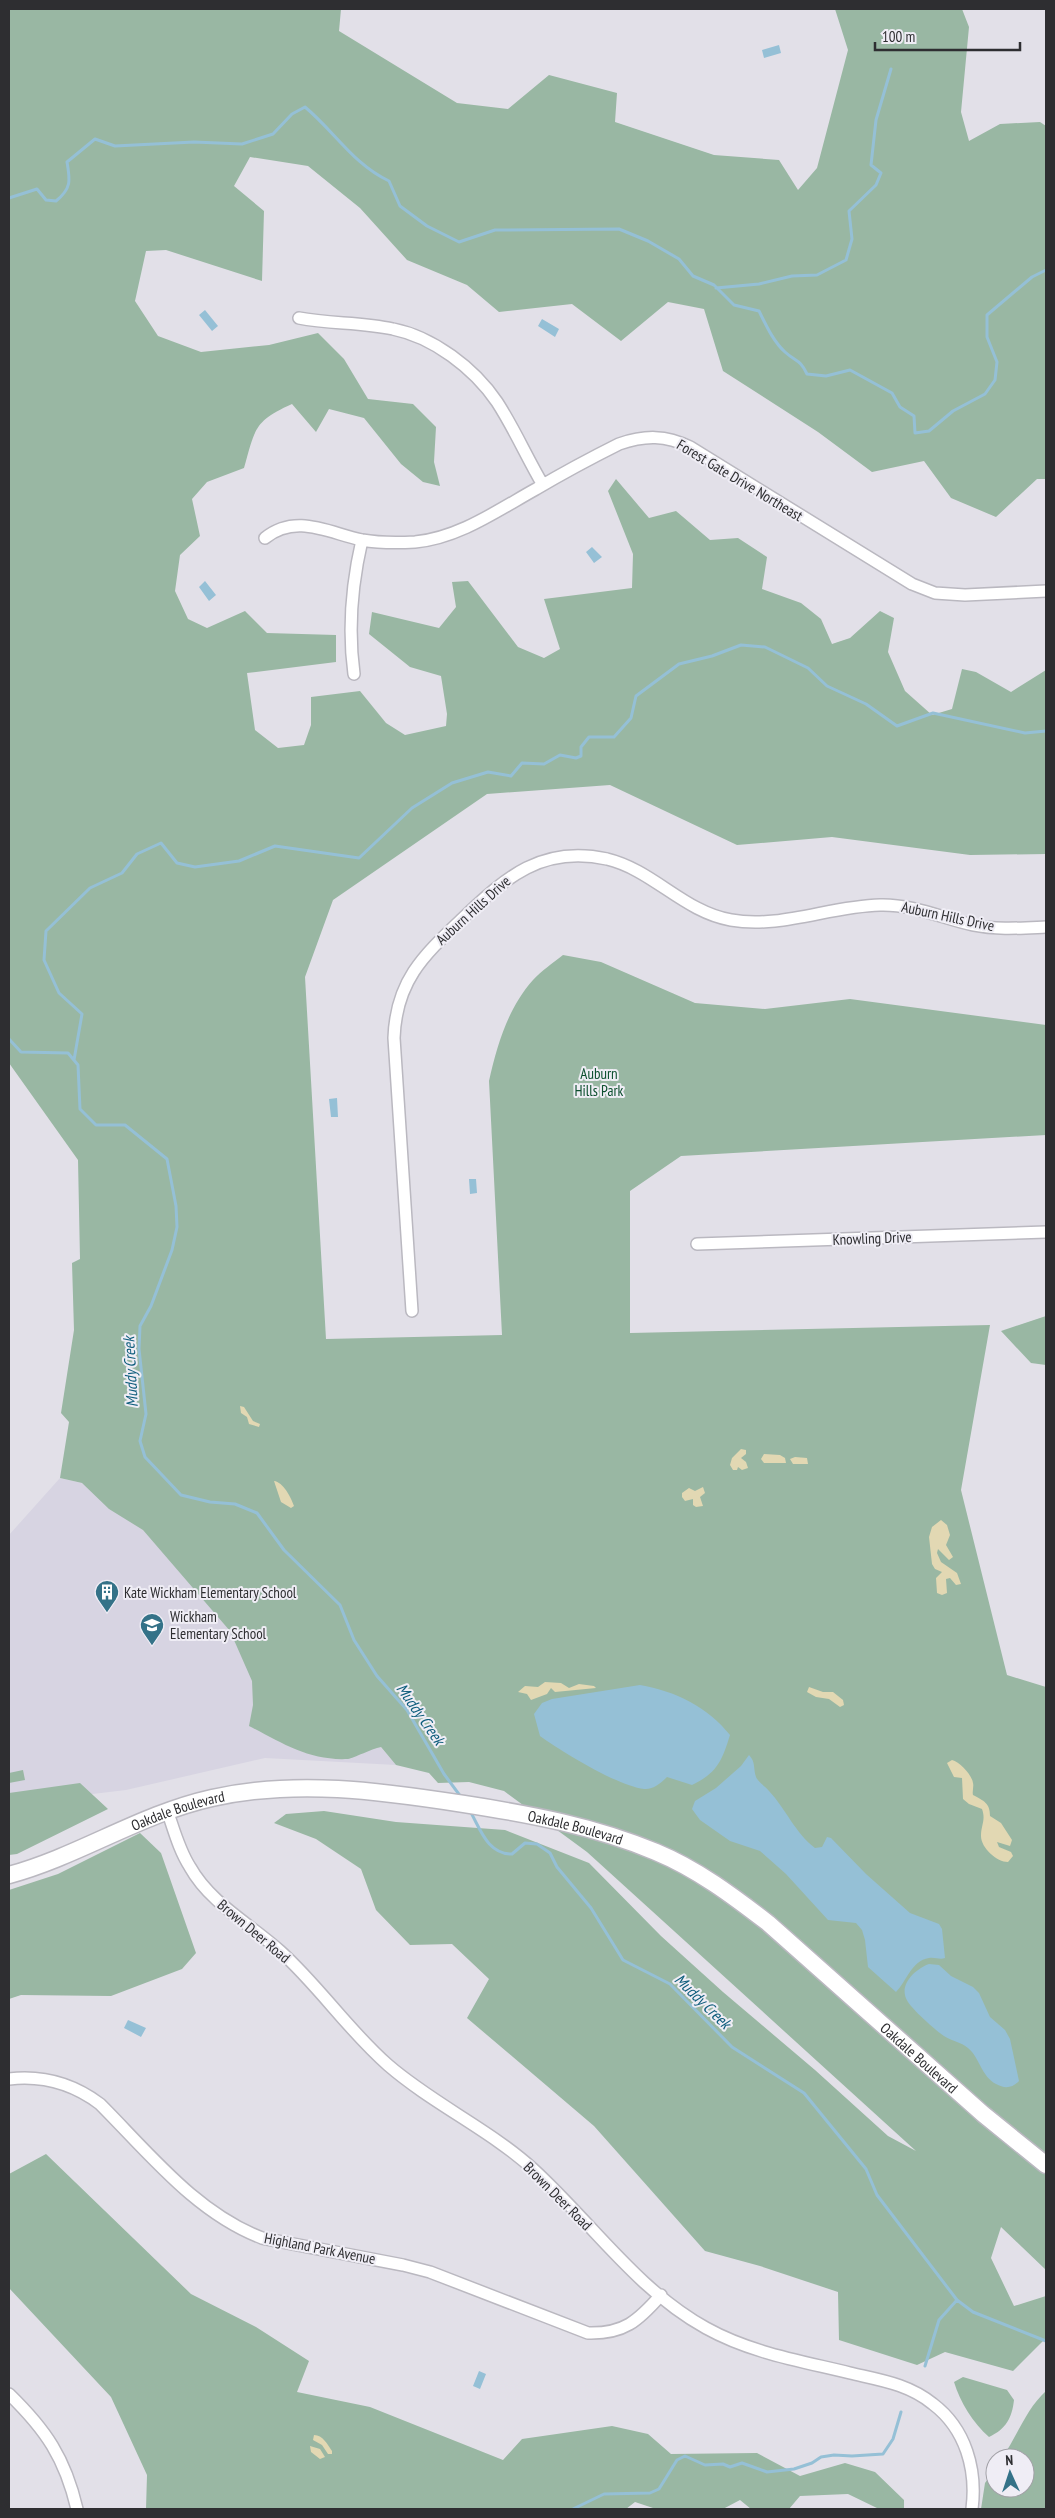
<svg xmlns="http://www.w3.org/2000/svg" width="1055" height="2518" viewBox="0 0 1055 2518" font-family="'PT Sans Narrow',sans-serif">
<rect width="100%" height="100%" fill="#e2e0e8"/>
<path fill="#d7d4e2" d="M 60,1478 L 175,1505 L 396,1765 L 265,1758 L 126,1790 L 9,1804 L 9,1535 Z"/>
<path fill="#99b7a3" d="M 9,9 L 341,9 L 339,31 L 457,103 L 508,109 L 549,75 L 617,93 L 615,122 L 714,155 L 779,160 L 798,190 L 817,168 L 848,50 L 835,9 L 962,9 L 969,27 L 961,112 L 969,141 L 1000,124 L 1040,122 L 1046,126 L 1046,479 L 1037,479 L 996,517 L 951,498 L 924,461 L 872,472 L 818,432 L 723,371 L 704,309 L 668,302 L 621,341 L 572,304 L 499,312 L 467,285 L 407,260 L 360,208 L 308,166 L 250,157 L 234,186 L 264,211 L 262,281 L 166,250 L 146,251 L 135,301 L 158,336 L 201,352 L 269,345 L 318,333 L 344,359 L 368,399 L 413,404 L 436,427 L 434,462 L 440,486 L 423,482 L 401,464 L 364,418 L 329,409 L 316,432 L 292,404 C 254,421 255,429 244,468 L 207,482 L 192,499 L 200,536 L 180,555 L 175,591 L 188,619 L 207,628 L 245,611 L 267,633 L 336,635 L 336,662 L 247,673 L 255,730 L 278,748 L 304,745 L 311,725 L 311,697 L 360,691 L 386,723 L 405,735 L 446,726 L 447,714 L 441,676 L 410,667 L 369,634 L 372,612 L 439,628 L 456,607 L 452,582 L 468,581 L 518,647 L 544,658 L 560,649 L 544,599 L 632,588 L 633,554 L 608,491 L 616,479 L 649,518 L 676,511 L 710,540 L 738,538 L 767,557 L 762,589 L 801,603 L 821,619 L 832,644 L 850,638 L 880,611 L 894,618 L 888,652 L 905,691 L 932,715 L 952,709 L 962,669 L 976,672 L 1011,692 L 1046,670 L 1046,854 L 970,855 L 832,837 L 737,845 L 610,785 L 487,794 L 333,900 L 305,977 L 326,1339 L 502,1335 L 489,1081 C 497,1045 508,1008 533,980 C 541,971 553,963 563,955 L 601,962 L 695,1003 L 765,1009 L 850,999 L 1046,1025 L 1046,1135 L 681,1156 L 630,1191 L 630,1333 L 990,1325 L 961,1490 L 1007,1675 L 1046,1687 L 1046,2270 L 1001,2227 L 991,2258 L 1014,2306 L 1046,2296 L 1046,2338 L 1013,2371 L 945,2352 L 917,2365 L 839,2340 L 838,2292 L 760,2266 L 705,2251 L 594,2126 L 467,2018 L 489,1979 L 452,1944 L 410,1945 L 376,1910 L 361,1869 L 316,1839 L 274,1823 L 286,1814 L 324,1811 L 396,1822 L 505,1830 L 589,1863 L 661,1936 L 723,1992 L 815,2070 L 888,2136 L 916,2151 L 587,1852 L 504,1791 L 469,1782 L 438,1783 L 429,1773 L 396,1765 L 381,1747 C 371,1749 354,1758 348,1759 C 309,1761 282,1743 249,1726 L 253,1705 L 252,1681 L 230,1631 L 143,1530 L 109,1509 L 82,1483 L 60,1478 L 69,1422 L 61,1413 L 74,1330 L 72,1263 L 80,1259 L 78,1160 L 9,1063 Z
M 1046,1316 L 1046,1365 L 1031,1363 L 1001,1331 Z
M 23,1770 L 25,1780 L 9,1783 L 9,1773 Z
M 80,1783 L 108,1809 L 17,1854 L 9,1855 L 9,1793 Z
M 140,1833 L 161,1853 L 196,1953 L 182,1969 L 111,1996 L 21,1995 L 9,1999 L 9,1890 L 58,1874 Z
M 46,2154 L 191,2294 L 256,2327 L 309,2361 L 297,2392 L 370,2407 L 503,2460 L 522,2439 L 612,2426 L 648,2434 L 671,2454 L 757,2453 L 800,2476 L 845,2463 L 875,2472 L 904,2500 L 904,2509 L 879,2509 L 848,2494 L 800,2496 L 789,2509 L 751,2509 L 740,2500 L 723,2509 L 656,2509 L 635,2502 L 626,2509 L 146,2509 L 147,2475 L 111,2397 L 9,2288 L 9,2174 Z
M 963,2377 L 1007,2390 L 1014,2400 C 1012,2418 1006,2429 989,2437 C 973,2423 960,2402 954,2382 Z
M 1046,2391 L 1046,2509 L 981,2509 L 985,2483 L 995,2469 L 995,2488 L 1025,2488 L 1025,2458 L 1002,2458 C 1018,2435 1026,2409 1046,2391 Z"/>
<path fill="#e2d8b3" d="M 240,1406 L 244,1407 L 253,1421 L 260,1424 L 259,1427 L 249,1424 L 247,1417 L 241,1413 Z
M 741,1449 L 746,1450 L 746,1454 L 741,1458 L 746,1462 L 748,1468 L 742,1470 L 738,1467 L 737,1470 L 733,1470 L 730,1465 L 732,1458 Z
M 764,1454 L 780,1455 L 785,1458 L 786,1463 L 764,1463 L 761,1459 Z
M 795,1457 L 807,1458 L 808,1464 L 793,1464 L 790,1459 Z
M 274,1481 C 283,1482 291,1497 294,1506 L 291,1508 L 281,1502 Z
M 703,1487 L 705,1493 L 700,1497 L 703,1506 L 696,1507 L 693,1505 L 693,1499 L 685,1501 L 682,1497 L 682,1493 L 689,1488 L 695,1491 Z
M 941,1520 L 947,1525 L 950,1535 L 946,1545 L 953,1557 L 949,1560 L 938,1549 L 937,1553 L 941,1562 L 957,1573 L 961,1584 L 956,1585 L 950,1578 L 946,1579 L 947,1593 L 942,1595 L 937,1593 L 936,1578 L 942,1572 L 935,1569 L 932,1564 L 929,1537 L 932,1527 Z
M 545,1682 L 561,1683 L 569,1688 L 579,1684 L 594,1686 L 596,1688 L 555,1692 L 551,1688 L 547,1694 L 531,1700 L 527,1694 L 518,1692 L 525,1686 L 538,1687 Z
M 809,1687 L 823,1692 L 833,1692 L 843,1700 L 844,1705 L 840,1707 L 829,1699 L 816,1697 L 807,1692 Z
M 952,1760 C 960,1762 972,1775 973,1783 C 974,1787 972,1791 973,1795 C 984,1801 990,1803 990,1816 L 1001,1823 L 1012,1840 L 1010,1846 L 997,1842 L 999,1847 L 1011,1852 L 1013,1856 L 1008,1862 C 997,1862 981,1848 981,1836 C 981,1825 986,1820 982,1809 L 969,1804 L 963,1799 L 962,1778 L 954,1777 L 947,1763 Z
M 314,2435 C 323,2435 327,2444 332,2451 L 332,2454 L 328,2454 L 322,2445 L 313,2440 Z
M 310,2446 L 320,2449 L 325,2457 L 320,2459 L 311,2452 Z"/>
<path fill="#95c0d6" d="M 779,45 L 781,53 L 764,58 L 762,50 Z
M 205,310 L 218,326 L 212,331 L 199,315 Z
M 542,319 L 559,329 L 555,337 L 538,326 Z
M 592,547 L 602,557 L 594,563 L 586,552 Z
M 205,581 L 216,595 L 209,601 L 199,587 Z
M 337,1098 L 338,1117 L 331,1117 L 329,1099 Z
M 469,1179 L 476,1179 L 477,1193 L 470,1194 Z
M 640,1685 C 675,1691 708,1707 730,1735 C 722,1761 717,1773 692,1785 L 667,1777 C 661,1783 653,1790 644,1789 C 618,1786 562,1752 540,1736 L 534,1714 L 542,1703 L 552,1699 Z
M 749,1755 C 756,1762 753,1769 756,1777 C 758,1782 765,1786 769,1791 C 786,1809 795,1833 815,1848 L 822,1847 L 827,1837 L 831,1838 L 866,1874 L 910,1913 L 939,1924 L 942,1929 L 945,1958 C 940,1960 935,1957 929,1958 C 911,1961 907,1981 896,1992 L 868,1967 L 865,1940 L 862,1930 L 856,1923 L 828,1920 L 786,1874 L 760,1851 L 730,1841 L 700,1820 L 692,1809 L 695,1801 L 716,1788 L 741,1766 Z
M 929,1964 L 939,1965 L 951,1976 L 973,1987 L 979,1993 L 990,2017 L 1005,2030 L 1010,2039 L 1019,2081 C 1012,2088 1005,2089 996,2084 C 981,2076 980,2058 968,2048 C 961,2042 952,2041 944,2036 C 934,2029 914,2011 908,2002 C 897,1986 915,1969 929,1964 Z
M 128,2020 L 146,2028 L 141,2037 L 124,2028 Z
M 479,2371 L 486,2374 L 480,2389 L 473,2386 Z"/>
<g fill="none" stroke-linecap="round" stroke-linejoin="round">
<path stroke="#95c0d6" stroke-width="3" d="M 9,198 L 37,189 L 46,200 L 56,201 C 72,188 70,180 67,162 L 95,139 L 115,146 L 194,142 L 242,144 L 273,134 L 292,114 L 305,107 C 334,131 354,165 389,181 L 400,206 L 427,226 L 459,242 L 495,230 L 619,229 L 648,241 L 679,259 L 693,276 L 714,285 L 734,305 L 759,311 C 766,325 773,341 785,352 C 796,362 800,359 807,374 L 826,376 L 850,370 L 892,393 L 900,407 L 914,416 L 915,433 L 929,431 L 953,411 L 985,394 L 995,380 L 997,362 L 987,337 L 987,315 L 1032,277 L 1046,270
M 716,288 L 759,284 L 792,276 L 817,275 L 846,260 L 852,239 L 849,211 L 876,185 L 881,173 L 871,165 L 876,120 L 891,69
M 9,1039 L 21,1052 L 68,1053 L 78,1065 L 80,1109 L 96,1125 L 125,1125 L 167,1159 L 176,1206 L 177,1227 L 172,1250 L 151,1306 L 140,1326 L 139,1349 L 146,1414 L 140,1441 L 145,1457 L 181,1495 L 210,1502 L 235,1504 L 257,1513 L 284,1550 L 340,1605 L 354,1640 L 377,1676 L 407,1710 L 444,1774 L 461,1797
M 74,1060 L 82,1014 L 59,993 L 44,960 L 46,931 L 90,888 L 122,873 L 137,854 L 161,843 L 177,863 L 195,867 L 239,861 L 275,846 L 359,858 L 412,808 L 452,783 L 488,772 L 511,776 L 522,763 L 544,764 L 560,755 L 576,758 L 581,756 L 581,747 L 589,737 L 614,737 L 631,718 L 636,696 L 679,664 L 712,656 L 741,645 L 765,647 L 808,668 L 827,686 L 866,704 L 897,726 L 933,713 L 1025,733 L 1046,731
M 470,1811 C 480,1828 487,1854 512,1854 L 525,1843 L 537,1844 L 550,1853 L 557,1867 L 591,1908 L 623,1960 L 670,1984 L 732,2047 L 804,2093 L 866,2169 L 877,2195 L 957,2300 L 973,2312 L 1046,2341
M 925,2366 L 939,2320 L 957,2300
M 573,2509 L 604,2494 L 650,2493 L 659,2489 L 677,2460 L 685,2456 L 705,2465 L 723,2464 L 730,2467 L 742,2463 L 767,2472 L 794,2469 L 812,2463 L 821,2457 L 834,2455 L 852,2456 L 883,2454 L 893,2439 L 901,2412"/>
<g stroke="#bab8c0" stroke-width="14">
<path id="minor" d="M 299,318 C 330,324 362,322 393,329 C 433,337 474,368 497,402 C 514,428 527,458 543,485
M 265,538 C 296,513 329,533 362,540 C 379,543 398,543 415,542 C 459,538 498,510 536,489 C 563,473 591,458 619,444 C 645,435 666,435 690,447 L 912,584 L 935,593 L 965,595 L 1046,591
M 354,674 C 348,630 352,583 362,540
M 697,1244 L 1046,1232
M 412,1311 L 394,1038 C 396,981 423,956 462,919 C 506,877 542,845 607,859 C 653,870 684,912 731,920 C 780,929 830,906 880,905 C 912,904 942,918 973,925 C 997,930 1022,928 1046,927
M 167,1810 C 174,1830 179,1850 190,1867 C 210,1903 250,1924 280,1951 C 319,1986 348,2030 388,2065 C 433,2104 489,2129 533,2169 C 591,2222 637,2290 706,2328 C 751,2353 801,2361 850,2373 C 880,2380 909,2384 933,2404 C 966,2429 977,2470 972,2509
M 9,2079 C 43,2075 72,2083 100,2104 C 149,2153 196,2213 262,2238 L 403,2265 L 430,2272 L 588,2333 C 624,2334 638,2321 661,2295
M 9,2394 C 46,2430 65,2458 77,2509"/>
</g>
<g stroke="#bab8c0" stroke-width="19">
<g id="secondary">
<path id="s1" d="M 9,1875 C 79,1856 140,1814 212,1798 C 296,1779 380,1791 464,1804 C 529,1814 594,1826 656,1852 C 697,1869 733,1896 768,1923 L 983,2114 L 1046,2165"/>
</g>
</g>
<use href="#minor" stroke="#fff" stroke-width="11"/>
<use href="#secondary" stroke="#fff" stroke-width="16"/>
</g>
<defs>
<g id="building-pin" transform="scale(1.25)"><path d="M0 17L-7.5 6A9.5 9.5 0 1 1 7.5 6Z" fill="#347288" stroke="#efedf5"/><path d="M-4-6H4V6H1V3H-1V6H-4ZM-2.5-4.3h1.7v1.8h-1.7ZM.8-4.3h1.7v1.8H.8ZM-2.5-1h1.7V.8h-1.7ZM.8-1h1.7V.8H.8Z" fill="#fff"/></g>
<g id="school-pin" transform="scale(1.25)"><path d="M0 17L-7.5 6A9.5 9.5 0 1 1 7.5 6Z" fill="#347288" stroke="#efedf5"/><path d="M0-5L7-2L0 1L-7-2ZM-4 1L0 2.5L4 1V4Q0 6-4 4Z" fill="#fff"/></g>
</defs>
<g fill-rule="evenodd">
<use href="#building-pin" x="107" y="1592"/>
<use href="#school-pin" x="152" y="1625"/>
</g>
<g text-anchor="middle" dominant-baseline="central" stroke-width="4" stroke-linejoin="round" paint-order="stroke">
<g font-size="15" fill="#2e2e31" stroke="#efedf5">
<text transform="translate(740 480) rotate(31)">Forest Gate Drive Northeast</text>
<text transform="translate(473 910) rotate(-42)">Auburn Hills Drive</text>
<text transform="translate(948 916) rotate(12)">Auburn Hills Drive</text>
<text transform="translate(872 1238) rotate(-2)">Knowling Drive</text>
<text stroke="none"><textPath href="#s1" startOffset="181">Oakdale Boulevard</textPath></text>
<text stroke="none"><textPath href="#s1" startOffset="585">Oakdale Boulevard</textPath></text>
<text transform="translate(254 1931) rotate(40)">Brown Deer Road</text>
<text stroke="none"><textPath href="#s1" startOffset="1005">Oakdale Boulevard</textPath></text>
<text transform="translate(558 2196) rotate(45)">Brown Deer Road</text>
<text transform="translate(320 2248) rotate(11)">Highland Park Avenue</text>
</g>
<g font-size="15" fill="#0c4f2e" stroke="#efedf5">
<text x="599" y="1073">Auburn<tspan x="599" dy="17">Hills Park</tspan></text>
</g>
<g font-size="15" fill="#2e2e31" stroke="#efedf5" text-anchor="start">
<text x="124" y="1592">Kate Wickham Elementary School</text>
<text x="170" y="1616">Wickham<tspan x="170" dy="17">Elementary School</tspan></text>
</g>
<g font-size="16" font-style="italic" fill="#0e5d7c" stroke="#efedf5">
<text transform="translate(130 1372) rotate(-93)">Muddy Creek</text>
<text transform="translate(421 1714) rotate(55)">Muddy Creek</text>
<text transform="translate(703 2001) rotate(44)">Muddy Creek</text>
</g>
</g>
<rect width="1055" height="2518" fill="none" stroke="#2e2e31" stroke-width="20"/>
<g transform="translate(1010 2473) rotate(357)"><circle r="24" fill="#efedf5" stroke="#a2a1a7"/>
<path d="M0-4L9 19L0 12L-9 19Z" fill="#347288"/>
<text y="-8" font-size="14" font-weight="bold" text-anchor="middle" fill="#2e2e31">N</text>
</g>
<path d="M875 42v8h145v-8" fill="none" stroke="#2e2e31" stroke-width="2.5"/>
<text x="882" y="42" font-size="15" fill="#2e2e31" stroke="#efedf5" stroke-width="4" paint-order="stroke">100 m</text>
</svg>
